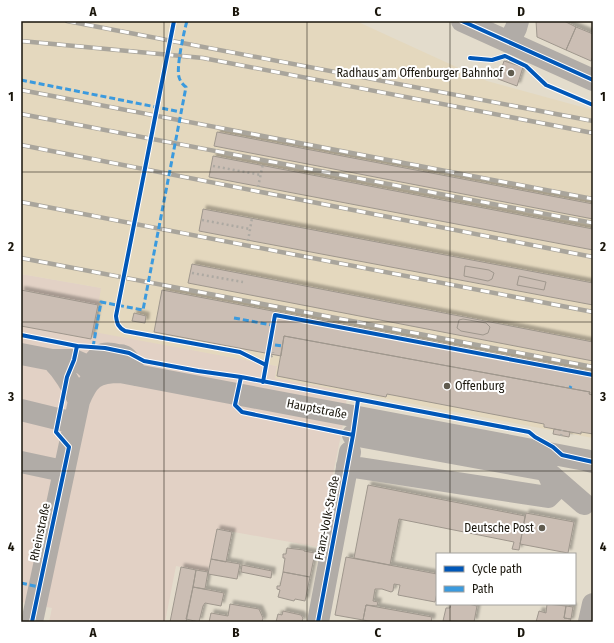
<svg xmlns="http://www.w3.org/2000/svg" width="614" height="643" viewBox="0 0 614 643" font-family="'Fira Sans Condensed',sans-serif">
<defs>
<filter id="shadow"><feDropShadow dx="3.5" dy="-3.5" stdDeviation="1" flood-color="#0004"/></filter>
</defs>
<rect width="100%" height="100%" fill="#e3dccc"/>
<path fill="#e2d1c5" d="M 21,274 L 102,288 L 94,331 L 277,366 L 275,378 L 348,391 L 342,430 L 318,547 L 217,529 L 208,572 L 176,566 L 165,622 L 49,622 L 52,608 L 21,602 Z"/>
<path fill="#e4d8be" d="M 21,21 L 356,21 L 487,81 L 593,110 L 593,438 L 275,378 L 277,366 L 94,332 L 101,288 L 21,274 Z"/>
<path fill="#cbbeb4" stroke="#9f978d" filter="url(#shadow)" d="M 536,21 L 564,21 L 576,27 L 566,50 L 537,37 Z
M 576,27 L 593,34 L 593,56 L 591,61 L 566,50 Z
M 504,61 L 523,67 L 517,86 L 498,79 Z
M 217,132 L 593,204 L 593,219 L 214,146 Z
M 213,156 L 593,229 L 593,250 L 209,177 Z
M 203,209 L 593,283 L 593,305 L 199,231 Z
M 192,264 L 593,342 L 593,361 L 188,283 Z
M 465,266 L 489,270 L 494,273 L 492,279 L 488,281 L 464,276 Z
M 519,276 L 546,282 L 544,290 L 517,285 Z
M 21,290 L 98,305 L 91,339 L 21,326 Z
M 162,290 L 593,372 L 593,395 L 589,394 L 590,392 L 284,336 L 281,356 L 154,332 Z
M 134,313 L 146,316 L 145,323 L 132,321 Z
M 463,319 L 486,323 L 490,327 L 488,333 L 483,335 L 461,331 L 457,328 L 459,320 Z
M 284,336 L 590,392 L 589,394 L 593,395 L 593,434 L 581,432 L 581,434 L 544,427 L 544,424 L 387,394 L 386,397 L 277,376 Z
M 554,429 L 570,432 L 569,437 L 553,434 Z
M 368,485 L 525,516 L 519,550 L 512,549 L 514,542 L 399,519 L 390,565 L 354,558 Z
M 526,513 L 574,522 L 568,553 L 520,544 Z
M 217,529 L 232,532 L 226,562 L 211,559 Z
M 287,548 L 304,550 L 304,551 L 315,553 L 310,577 L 283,572 L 285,558 L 283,558 L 283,554 L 286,554 Z
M 346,557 L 437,574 L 437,593 L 435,602 L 398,595 L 400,585 L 394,584 L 393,591 L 391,592 L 382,589 L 375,589 L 373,601 L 378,602 L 377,606 L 366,605 L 363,620 L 335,615 Z
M 211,559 L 240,564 L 237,579 L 208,574 Z
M 242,565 L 272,571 L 271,578 L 241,572 Z
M 181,567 L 196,570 L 193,587 L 186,622 L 170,622 Z
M 196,570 L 208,572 L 205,589 L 193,587 Z
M 283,572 L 310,577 L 305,601 L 295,599 L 294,601 L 278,597 L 280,590 L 277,589 L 277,586 L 280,586 Z
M 193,587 L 224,593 L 221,606 L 205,603 L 203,606 L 199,622 L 186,619 Z
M 230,604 L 259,609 L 263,618 L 262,622 L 209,622 L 211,613 L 228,616 Z
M 451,604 L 468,604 L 477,606 L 474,622 L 443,621 L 446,608 L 450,608 Z
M 547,604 L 566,606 L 564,618 L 571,619 L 570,622 L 536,622 L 539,611 L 546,613 Z
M 366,605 L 432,617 L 431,622 L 374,622 L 363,620 Z
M 566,606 L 573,607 L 571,619 L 564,618 Z
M 283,611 L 301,615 L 303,618 L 302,622 L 276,622 L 278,614 L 282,615 Z"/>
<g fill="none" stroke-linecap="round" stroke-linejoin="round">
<path stroke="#ada9a2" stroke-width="2.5" stroke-dasharray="2 3" stroke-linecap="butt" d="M 470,58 L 492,60 L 497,58
M 539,78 L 546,85 L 593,105
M 213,166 L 261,175
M 258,187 L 263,164
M 202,220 L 250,229
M 248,241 L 252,218
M 192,273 L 243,282
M 267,360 L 273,355 L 273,352
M 561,436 L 562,430"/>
<path stroke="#b1aca7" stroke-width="22" d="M 462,21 L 593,80
M 509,42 L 516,28 L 518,21
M 21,354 L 52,360 L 74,360 L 83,364 L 97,376
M 52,360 C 64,372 71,385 79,401
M 97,376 L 93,364 C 99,352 107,352 118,355 C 120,355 122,355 124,356 C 130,359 133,369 136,375
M 21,410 L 74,423
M 21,462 L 63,471
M 347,466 L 548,497 L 553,492 C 553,483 551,477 545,470 L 353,435
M 546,471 L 584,504
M 32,622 L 79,401 C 88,379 95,372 120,372 L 585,460 L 593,462
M 318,622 L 350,452
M 589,622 L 593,604"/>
<g stroke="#a9a59c" stroke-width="4.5">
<path id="rail" d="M 67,21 L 593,121
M 21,41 L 203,58 L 593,133
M 21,90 L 593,199
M 21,114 L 593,223
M 21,145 L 593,257
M 21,202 L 593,312
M 21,258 L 593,367"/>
</g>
<use href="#rail" stroke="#fff" stroke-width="3" stroke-dasharray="9" stroke-linecap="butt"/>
<path stroke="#3b9ade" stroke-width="3" stroke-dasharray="6 3" stroke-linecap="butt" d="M 21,80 L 181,112
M 234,318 L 277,326
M 275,345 L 282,346
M 93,347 L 101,302 L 143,310 L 186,87 C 183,85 180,81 179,77 C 176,68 184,31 187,21
M 570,388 L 571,386
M 21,583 L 39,587"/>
<g stroke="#fff" stroke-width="6">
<path id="cycleway" d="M 174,21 L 116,316 C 117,324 118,327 125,331 L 240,352 L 266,365
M 462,21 L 593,80
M 470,58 L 492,60 L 505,56 L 526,66 L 546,85 L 593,105
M 21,335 L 77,346 L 105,348 L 129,353 L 144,361 L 198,371 L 241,377 L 529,432 L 535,437 L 553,447 L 562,455 L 593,462
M 241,377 L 235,405 L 242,412 L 353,435
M 263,382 L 275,315 L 593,375
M 32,622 L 69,447 L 56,432 L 67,377 L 74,360 L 77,346
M 318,622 L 353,435 L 358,400"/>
</g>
<use href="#cycleway" stroke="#0057b8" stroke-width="4"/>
</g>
<path fill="none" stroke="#19150b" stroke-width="1" stroke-opacity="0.55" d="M 164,21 L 164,622M 307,21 L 307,622M 450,21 L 450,554M 21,172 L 593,172M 21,322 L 593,322M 21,471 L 593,471M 450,604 L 450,622"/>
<g fill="#605b4f" stroke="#fff" stroke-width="1.5">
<circle cx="511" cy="73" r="4"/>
<circle cx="447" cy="386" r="4"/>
<circle cx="542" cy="528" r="4"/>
</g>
<g text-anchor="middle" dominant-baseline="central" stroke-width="4" stroke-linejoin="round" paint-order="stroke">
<g font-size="12" fill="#19150b" stroke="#fff" text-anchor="end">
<text x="503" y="73">Radhaus am Offenburger Bahnhof</text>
<text x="455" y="386" text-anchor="start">Offenburg</text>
<text x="534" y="528">Deutsche Post</text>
</g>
<g font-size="12" fill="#19150b" stroke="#fff">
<text transform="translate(317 409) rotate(11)">Hauptstraße</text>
<text transform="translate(327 518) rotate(-79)">Franz-Volk-Straße</text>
<text transform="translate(40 532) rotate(-78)">Rheinstraße</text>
</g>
</g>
<rect width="614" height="643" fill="none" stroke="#ffffff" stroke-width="44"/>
<rect x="436" y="553" width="140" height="52" fill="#ffffff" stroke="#a3a19d"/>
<rect x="444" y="566" width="20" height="6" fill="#0057b8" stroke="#a3a19d"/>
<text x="472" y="573" font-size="12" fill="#19150b">Cycle path</text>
<rect x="444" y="586" width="20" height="6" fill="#3b9ade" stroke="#a3a19d"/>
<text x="472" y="593" font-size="12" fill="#19150b">Path</text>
<rect x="22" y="22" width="570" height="599" fill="none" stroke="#19150b" stroke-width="1.5"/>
<g font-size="13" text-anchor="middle" font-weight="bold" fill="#19150b">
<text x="93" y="16">A</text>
<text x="236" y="16">B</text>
<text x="378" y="16">C</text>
<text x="521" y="16">D</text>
<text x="11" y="101">1</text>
<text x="603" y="101">1</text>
<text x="11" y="251">2</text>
<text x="603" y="251">2</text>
<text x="11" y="401">3</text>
<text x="603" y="401">3</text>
<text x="11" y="551">4</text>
<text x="603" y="551">4</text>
<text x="93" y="637">A</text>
<text x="236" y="637">B</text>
<text x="378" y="637">C</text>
<text x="521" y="637">D</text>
</g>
</svg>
